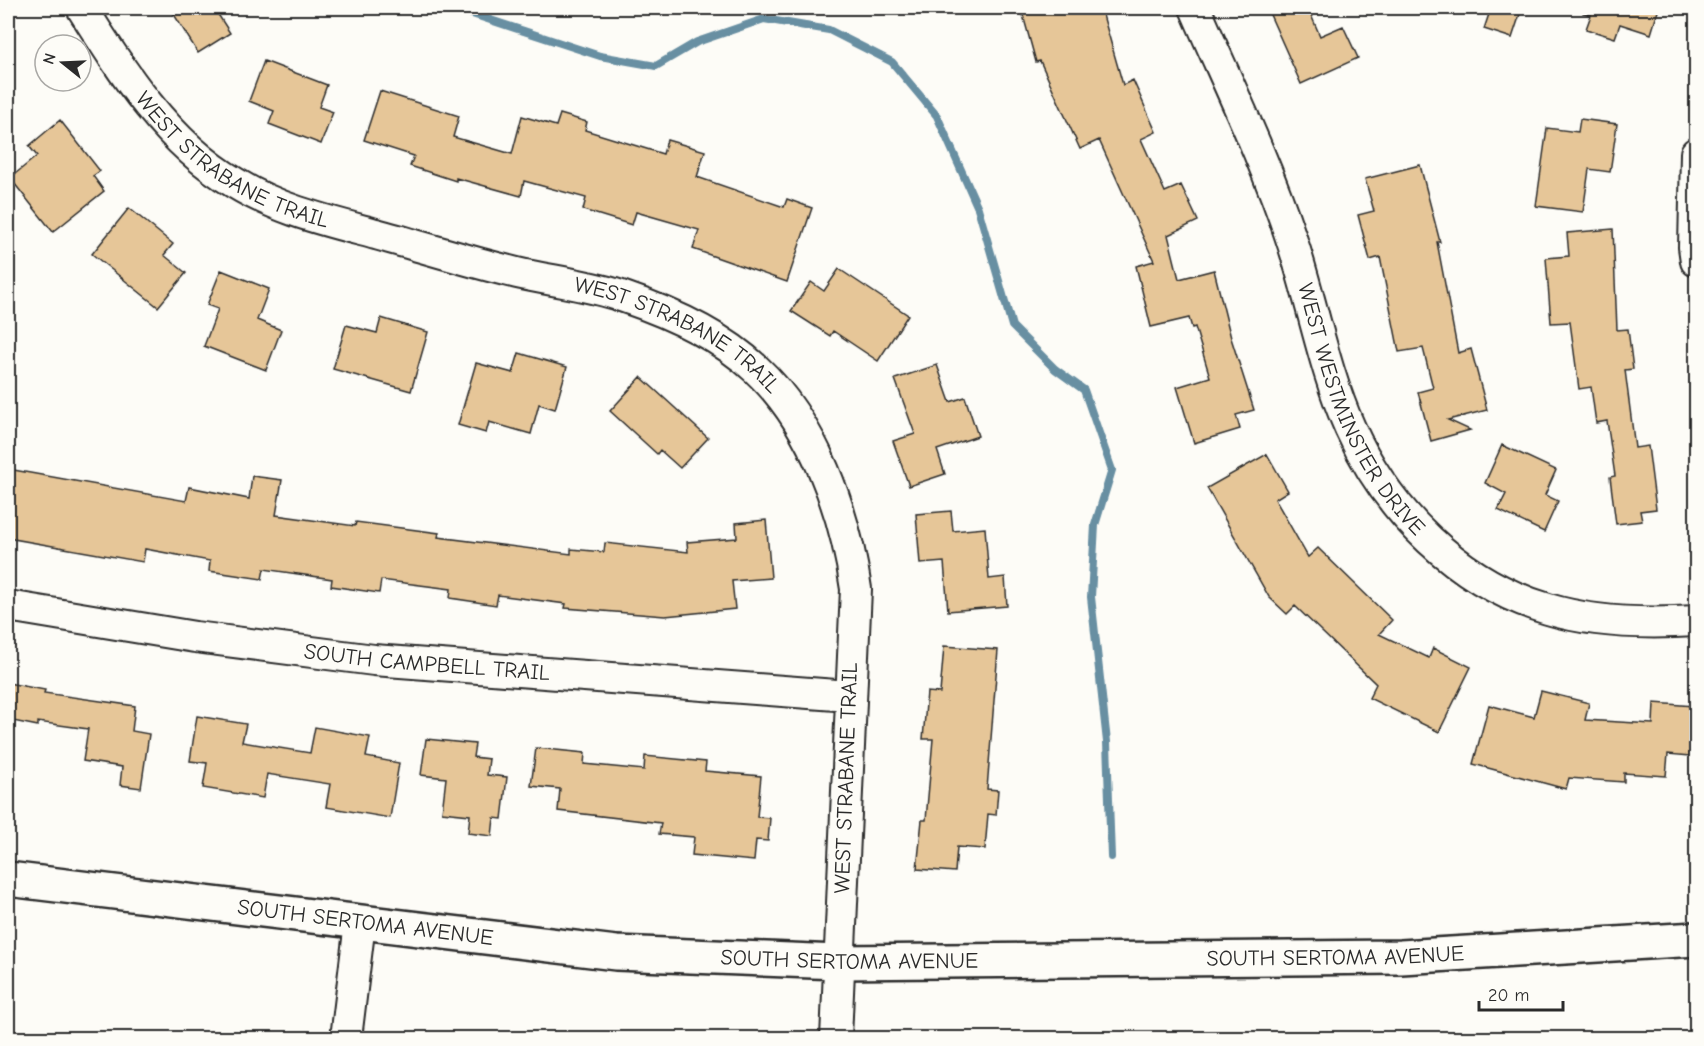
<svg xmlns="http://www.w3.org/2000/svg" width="1704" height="1046" viewBox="0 0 1704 1046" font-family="'Comic Neue',sans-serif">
<rect width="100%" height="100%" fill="#fdfcf7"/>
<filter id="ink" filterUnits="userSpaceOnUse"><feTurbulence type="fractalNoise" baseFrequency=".0167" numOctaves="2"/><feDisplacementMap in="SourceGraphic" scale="12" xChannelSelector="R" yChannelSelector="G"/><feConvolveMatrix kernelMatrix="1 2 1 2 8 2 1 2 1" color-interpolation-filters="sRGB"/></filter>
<g filter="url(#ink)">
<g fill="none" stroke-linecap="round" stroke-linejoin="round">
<path stroke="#688fa2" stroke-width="8" d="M 454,8 L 600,56 L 656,66 L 697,42 L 764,19 L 829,30 L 892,62 L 937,116 L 978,208 L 1012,326 L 1055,369 L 1084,390 L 1112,470 L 1095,525 L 1091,597 L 1107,742 L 1111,857"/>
</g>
<path fill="#e6c698" stroke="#2b2b2b" stroke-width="1.5" d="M 170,8 L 214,8 L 230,33 L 198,53 Z
M 1021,8 L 1101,8 L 1123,85 L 1133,80 L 1156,132 L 1141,139 L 1165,192 L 1181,185 L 1198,221 L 1168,235 L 1179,279 L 1214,270 L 1231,338 L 1254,410 L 1236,415 L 1240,429 L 1194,443 L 1177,387 L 1210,377 L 1195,327 L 1192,328 L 1189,318 L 1151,327 L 1136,266 L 1154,261 L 1099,140 L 1080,149 L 1040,61 L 1036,62 Z
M 1267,8 L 1308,8 L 1320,36 L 1343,26 L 1358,58 L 1301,84 Z
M 1491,8 L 1522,8 L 1512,38 L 1484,29 Z
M 1584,8 L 1659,8 L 1651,34 L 1620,24 L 1615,38 L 1586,29 L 1591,15 L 1583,13 Z
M 264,61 L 327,85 L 319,107 L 333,112 L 321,144 L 269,124 L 274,111 L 249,101 Z
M 380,91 L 459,116 L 453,137 L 512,154 L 522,116 L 556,126 L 560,114 L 587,122 L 585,130 L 663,154 L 667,140 L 705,151 L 697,177 L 784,207 L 787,199 L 812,208 L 787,282 L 693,249 L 699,230 L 636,212 L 632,225 L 583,210 L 586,198 L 524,181 L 521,196 L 456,178 L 456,181 L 410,166 L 414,156 L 364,140 Z
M 1580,119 L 1617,124 L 1610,172 L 1589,169 L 1583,212 L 1536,206 L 1547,128 L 1578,132 Z
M 60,120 L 100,171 L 93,176 L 104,191 L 53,232 L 10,178 L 37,156 L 29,146 Z
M 1420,165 L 1440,242 L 1437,242 L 1458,353 L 1471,349 L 1487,410 L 1448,420 L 1470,430 L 1431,441 L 1418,392 L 1433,388 L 1423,348 L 1399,352 L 1380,257 L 1370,260 L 1358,215 L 1374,211 L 1365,179 Z
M 129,208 L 173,244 L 164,255 L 186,273 L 158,307 L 92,254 Z
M 1613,229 L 1617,330 L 1628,329 L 1633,369 L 1625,370 L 1635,448 L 1648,446 L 1656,509 L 1640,511 L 1642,521 L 1616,524 L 1610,477 L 1615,476 L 1607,421 L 1596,423 L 1591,387 L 1579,389 L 1570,322 L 1551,323 L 1546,258 L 1569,256 L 1567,233 Z
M 839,269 L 908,315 L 878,361 L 833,331 L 830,336 L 791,311 L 811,282 L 824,291 Z
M 221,270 L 269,289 L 257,320 L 281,330 L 266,370 L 204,346 L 218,309 L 207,305 Z
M 381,318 L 428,332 L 411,391 L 333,369 L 346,325 L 377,333 Z
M 519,353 L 567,367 L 555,409 L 539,404 L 531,434 L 489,422 L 486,433 L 458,425 L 476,363 L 513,373 Z
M 937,365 L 950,402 L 965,397 L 978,436 L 937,450 L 945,474 L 909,486 L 893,441 L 915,434 L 895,379 Z
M 641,377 L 708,438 L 680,468 L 660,450 L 657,454 L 610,411 Z
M 1502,445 L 1556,470 L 1545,495 L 1558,501 L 1544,532 L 1498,510 L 1506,494 L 1485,483 Z
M 1267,454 L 1288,491 L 1275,499 L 1308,557 L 1318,548 L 1392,620 L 1379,634 L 1429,658 L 1433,648 L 1471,667 L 1439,732 L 1369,698 L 1376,684 L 1295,606 L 1287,614 L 1269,597 L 1207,488 Z
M 8,469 L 186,501 L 189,487 L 249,499 L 252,476 L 282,480 L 276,515 L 355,526 L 356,522 L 439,533 L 438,537 L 571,554 L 571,549 L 604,552 L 605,543 L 688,552 L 687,542 L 737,538 L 736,523 L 766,520 L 771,578 L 732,581 L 735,609 L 665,616 L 565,608 L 566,604 L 498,595 L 496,605 L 450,598 L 451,589 L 381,580 L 379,593 L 331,586 L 332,579 L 264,569 L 262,579 L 209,571 L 210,561 L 145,549 L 143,562 L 8,538 Z
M 951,511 L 953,531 L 985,528 L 989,579 L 1005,577 L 1007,606 L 948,611 L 944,562 L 920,564 L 916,514 Z
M 944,646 L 998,650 L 987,789 L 998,790 L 996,815 L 988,814 L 985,849 L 957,847 L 955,872 L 917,869 L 922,820 L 926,820 L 933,739 L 923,739 L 927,692 L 940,693 Z
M 8,683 L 45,690 L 44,693 L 135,706 L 132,731 L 149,734 L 141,788 L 120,785 L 122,767 L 83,761 L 88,729 L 38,722 L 38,726 L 8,720 Z
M 1541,691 L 1589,703 L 1585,720 L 1653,724 L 1654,703 L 1694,706 L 1690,756 L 1668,754 L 1666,776 L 1624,773 L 1624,782 L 1569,778 L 1566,789 L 1473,764 L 1489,705 L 1534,717 Z
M 197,716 L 246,724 L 242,742 L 310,753 L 315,727 L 370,737 L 366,757 L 399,763 L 390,818 L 326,807 L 330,784 L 267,774 L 263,798 L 203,788 L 207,763 L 190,761 Z
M 426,739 L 475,744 L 473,757 L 489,759 L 487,775 L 507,777 L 502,819 L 494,818 L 492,836 L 468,833 L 470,815 L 442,812 L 446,778 L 421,775 Z
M 536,748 L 585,753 L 584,764 L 644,770 L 645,756 L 706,762 L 705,771 L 761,776 L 757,817 L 770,818 L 768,841 L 756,840 L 754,861 L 692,855 L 694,837 L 659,834 L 661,823 L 558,811 L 560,789 L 531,786 Z"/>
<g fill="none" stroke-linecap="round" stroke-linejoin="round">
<g stroke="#2b2b2b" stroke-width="34">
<g id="street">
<path id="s1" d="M 82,8 C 123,73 167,143 235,183 C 279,210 327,221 376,234 C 423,247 470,262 517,273 C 552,281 591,285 624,297 C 671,313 720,335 756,369 C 814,423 845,512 856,589 L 836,1038"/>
<path id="s2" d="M 1195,8 C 1228,84 1265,159 1291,238 C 1312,300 1323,368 1350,428 C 1387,511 1459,583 1548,609 C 1594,623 1649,624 1696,621"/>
<path d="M 1696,153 L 1694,247 L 1696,261"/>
<path id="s3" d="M 8,606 L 195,637 L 374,660 L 849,696"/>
<path d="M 346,1038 L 360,923"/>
</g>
</g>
<g stroke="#2b2b2b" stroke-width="38">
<g id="secondary">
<path id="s4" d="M 8,879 L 616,953 L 838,962 L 1401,957 L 1696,939"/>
</g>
</g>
<use href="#street" stroke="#fdfcf7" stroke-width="30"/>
<use href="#secondary" stroke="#fdfcf7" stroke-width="33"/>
</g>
</g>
<g text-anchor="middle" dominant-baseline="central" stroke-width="6" stroke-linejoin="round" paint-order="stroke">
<g font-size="22" fill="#2b2b2b" stroke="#fdfcf7">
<text stroke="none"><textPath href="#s1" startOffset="220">WEST STRABANE TRAIL</textPath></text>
<text stroke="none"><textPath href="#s1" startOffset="706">WEST STRABANE TRAIL</textPath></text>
<text stroke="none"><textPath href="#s2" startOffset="436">WEST WESTMINSTER DRIVE</textPath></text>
<text stroke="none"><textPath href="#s3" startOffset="423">SOUTH CAMPBELL TRAIL</textPath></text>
<text transform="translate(846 778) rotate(-88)">WEST STRABANE TRAIL</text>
<text stroke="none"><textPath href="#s4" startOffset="360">SOUTH SERTOMA AVENUE</textPath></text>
<text stroke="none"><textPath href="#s4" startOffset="1332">SOUTH SERTOMA AVENUE</textPath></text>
<text stroke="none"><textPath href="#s4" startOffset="846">SOUTH SERTOMA AVENUE</textPath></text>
</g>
</g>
<rect width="1704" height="1046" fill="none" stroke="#fdfcf7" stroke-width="30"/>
<rect x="15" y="15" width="1674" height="1016" fill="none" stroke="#2b2b2b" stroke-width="2" filter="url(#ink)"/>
<g transform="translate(63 63) rotate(288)"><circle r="28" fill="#fdfcf7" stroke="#a9a8a5" stroke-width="1.5"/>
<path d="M0-4.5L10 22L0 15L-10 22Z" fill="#2b2b2b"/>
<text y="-9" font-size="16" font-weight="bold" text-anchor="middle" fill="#2b2b2b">N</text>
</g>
<path d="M1479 1001v9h84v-9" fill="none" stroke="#2b2b2b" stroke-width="3"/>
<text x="1488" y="1001" font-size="18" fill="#2b2b2b" stroke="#fdfcf7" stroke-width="4.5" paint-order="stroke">20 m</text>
</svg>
